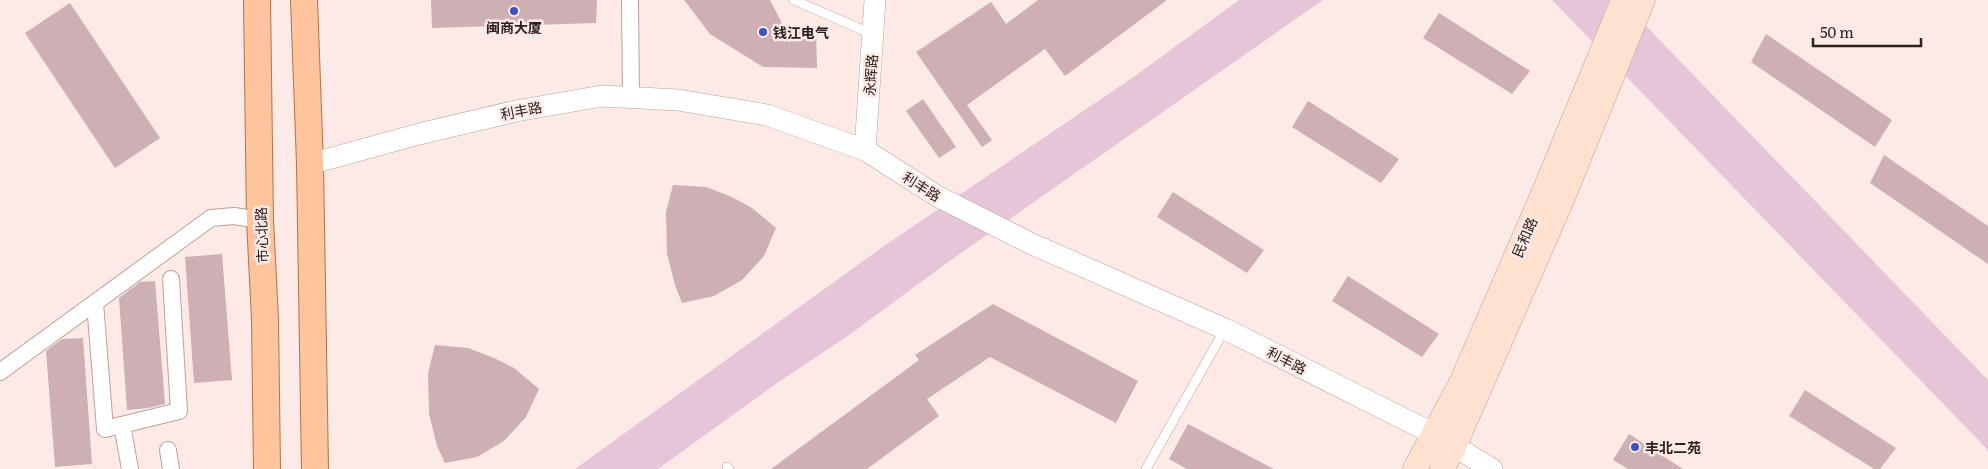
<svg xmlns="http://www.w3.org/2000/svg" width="1988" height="469" viewBox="0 0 1988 469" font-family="Literata,'Noto Sans SC',serif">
<rect width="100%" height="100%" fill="#fdeae6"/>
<path fill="#e6c5d9" d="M 1239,0 L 1323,0 L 951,260 L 849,335 L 777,383 L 658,469 L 575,469 L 884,246 L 1135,76 Z
M 1552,0 L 1621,0 L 1988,380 L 1988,450 Z"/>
<path fill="#cdafb4" d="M 431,0 L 597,0 L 596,23 L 432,28 Z
M 684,0 L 770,0 L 783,25 L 816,29 L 817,68 L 763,67 L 710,34 Z
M 1038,0 L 1167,0 L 1065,76 L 1045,49 L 967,105 L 992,140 L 982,147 L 916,52 L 991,2 L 1006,24 Z
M 70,3 L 160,138 L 115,168 L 25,33 Z
M 1439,13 L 1530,71 L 1512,94 L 1423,38 Z
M 1766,34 L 1892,120 L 1875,147 L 1751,62 Z
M 923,99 L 956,147 L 939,158 L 906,111 Z
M 1308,101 L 1399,159 L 1381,183 L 1292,127 Z
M 1884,155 L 1988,226 L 1988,264 L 1870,183 Z
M 673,185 L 706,187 L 732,197 L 752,208 L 776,228 L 764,256 L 742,280 L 714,296 L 682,303 L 675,285 L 667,254 L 666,212 Z
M 1173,192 L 1264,250 L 1247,273 L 1157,217 Z
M 222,254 L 232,380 L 194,383 L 185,257 Z
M 1348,276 L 1439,334 L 1422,357 L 1332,301 Z
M 155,281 L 165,404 L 148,408 L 127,410 L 119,298 L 140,282 Z
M 993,304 L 1138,381 L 1116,423 L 990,357 L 927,399 L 939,416 L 867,469 L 771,469 L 919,360 L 915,355 Z
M 83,338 L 92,464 L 55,467 L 46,351 L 62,339 Z
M 435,345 L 468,348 L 494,358 L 514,368 L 539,389 L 526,417 L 504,441 L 477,457 L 445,463 L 437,446 L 429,414 L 428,373 Z
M 1805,390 L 1896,448 L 1880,469 L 1874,469 L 1789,416 Z
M 1188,424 L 1274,469 L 1187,469 L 1169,459 Z
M 1629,434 L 1683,469 L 1628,469 L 1613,460 Z"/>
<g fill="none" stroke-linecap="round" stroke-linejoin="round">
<g stroke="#bda09a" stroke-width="10">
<path id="service" d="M 794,0 L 872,34
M 727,467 L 729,469
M 1146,469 L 1225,329"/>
</g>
<g stroke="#bda09a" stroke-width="18">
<path id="minor" d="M 630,0 L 631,98
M 95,303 L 105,429 L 179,411 L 171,279
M 0,372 L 211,218 L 234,216 L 260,220
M 122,425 L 130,469
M 168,450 L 171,469"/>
</g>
<g stroke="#bda09a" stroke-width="22">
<path id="tertiary" d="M 865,150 L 875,0
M 310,164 L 419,134 L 516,111 L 602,96 L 678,100 L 767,115 L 865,150 L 937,196 L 1032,244 L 1225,329 L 1434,434 L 1492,469"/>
</g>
<g stroke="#bda09a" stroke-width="25">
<path id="secondary" d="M 1415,469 L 1461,383 L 1543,194 L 1623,0
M 1442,469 L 1454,447 L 1562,200 L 1643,0"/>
</g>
<g stroke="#b47147" stroke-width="28">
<path id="primary" d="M 257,0 L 260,220 L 265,319 L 267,469
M 304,0 L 310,164 L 315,469"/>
</g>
<use href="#service" stroke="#fff" stroke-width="9"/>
<use href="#minor" stroke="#fff" stroke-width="16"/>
<use href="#tertiary" stroke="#fff" stroke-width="21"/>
<use href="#secondary" stroke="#fee1ce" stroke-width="24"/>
<use href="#primary" stroke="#fdc49d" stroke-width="26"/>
</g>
<g fill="#3c51c4" stroke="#fdeae6" stroke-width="2">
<circle cx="514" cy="11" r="5"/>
<circle cx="763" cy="32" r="5"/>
<circle cx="1635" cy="447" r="5"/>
</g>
<g text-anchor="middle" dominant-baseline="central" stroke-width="5" stroke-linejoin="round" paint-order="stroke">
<g font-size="14" font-weight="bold" fill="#2d211f" stroke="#fdeae6" text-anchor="start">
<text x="514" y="27" text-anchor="middle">闽商大厦</text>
<text x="773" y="32">钱江电气</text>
<text x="1645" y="447">丰北二苑</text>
</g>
<g font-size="14" fill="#2d211f" stroke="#fdeae6">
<text transform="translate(870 75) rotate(-86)">永辉路</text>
<text transform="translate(521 110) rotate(-11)">利丰路</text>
<text transform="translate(922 186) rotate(32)">利丰路</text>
<text transform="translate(261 235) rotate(-92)">市心北路</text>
<text transform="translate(1524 237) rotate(-67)">民和路</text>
<text transform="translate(1287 360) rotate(27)">利丰路</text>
</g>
</g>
<path d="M1813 38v8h108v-8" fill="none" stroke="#2d211f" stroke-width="2.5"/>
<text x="1820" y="38" font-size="15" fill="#2d211f" stroke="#fdeae6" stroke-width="4" paint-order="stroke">50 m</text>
</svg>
